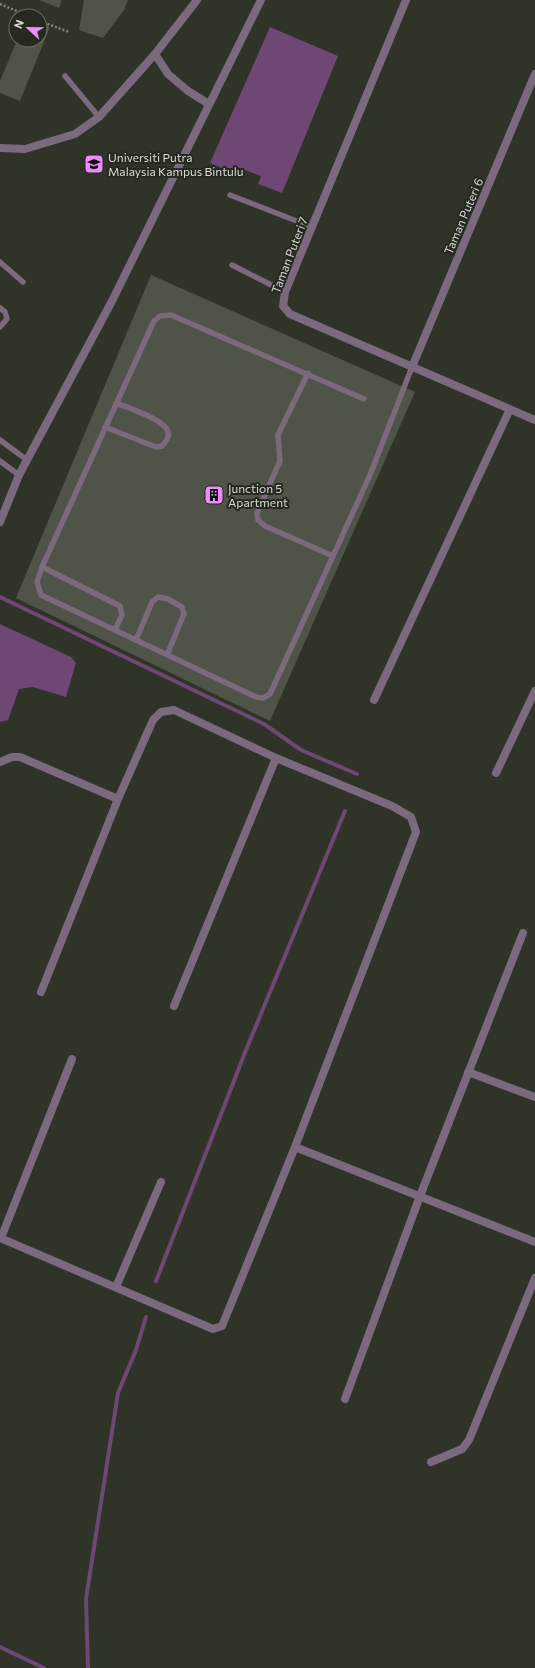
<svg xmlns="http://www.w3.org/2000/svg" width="535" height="1668" viewBox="0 0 535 1668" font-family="Commissioner,sans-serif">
<rect width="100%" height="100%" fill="#2f3328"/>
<path fill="#6e4774" d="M 270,27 L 338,56 L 282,193 L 258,184 L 261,176 L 237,167 L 235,174 L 210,163 Z
M 0,624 L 71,657 L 76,663 L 66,697 L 33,687 L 19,689 L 8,720 L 0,722 Z"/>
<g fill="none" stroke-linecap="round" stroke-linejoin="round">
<path stroke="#6e4774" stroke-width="4" d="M 0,597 L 264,724 L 301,750 L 357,774
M 156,1281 L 246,1050 L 345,811
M 0,1647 L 44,1668
M 88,1668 L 86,1599 L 118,1393 L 136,1350 L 146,1317"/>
</g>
<path fill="#4f5348" d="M 39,0 L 62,0 L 59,8 Z
M 84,0 L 128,0 L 124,10 L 103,38 L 79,30 Z
M 40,23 L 50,27 L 20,101 L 0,93 L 0,81 L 17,40 L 40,40 Z
M 151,275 L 415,392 L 270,721 L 16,598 Z"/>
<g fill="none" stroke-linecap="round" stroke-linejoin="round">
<path stroke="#82867d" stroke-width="2.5" stroke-dasharray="2 2" stroke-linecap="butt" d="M 0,4 L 29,16
M 40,21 L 69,32"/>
<path stroke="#7b697e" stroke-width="5.5" d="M 65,76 L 99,117
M 230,195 L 312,227
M 0,262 L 23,282
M 232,265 L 285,292
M 0,308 L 5,312 L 7,319 L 0,327
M 308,373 L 278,435 L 280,461 L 257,513 L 258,520 L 265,526 L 333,556
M 364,399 L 171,315 L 160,316 L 154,321 L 42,567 L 37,582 L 41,595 L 256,697 L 263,698 L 270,694 L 370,475 L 412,367
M 105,427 L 156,447 L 162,446 C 165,442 170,438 168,432 C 166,420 127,407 116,403
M 0,440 L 27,460
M 0,461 L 19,475
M 42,567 L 120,606 L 122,615 L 115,630
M 136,640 L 152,602 L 158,597 L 168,599 L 182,607 L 184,614 L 167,655"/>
<path stroke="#7b697e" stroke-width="8" d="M 406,0 L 285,292 L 283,306 L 290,314 L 535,420
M 155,54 L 168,74 L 188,91 L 209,104
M 0,148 L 25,149 L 75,134 L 99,117 L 155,54 L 197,0
M 412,367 L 535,74
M 0,522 L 19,475 L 112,301 L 261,0
M 374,700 L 510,409
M 0,762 L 12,757 L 20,757 L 118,799
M 496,773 L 535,691
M 174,1006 L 276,758
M 468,1072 L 535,1097
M 295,1147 L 535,1242
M 0,1238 L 213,1329 L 222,1326 L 295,1147 L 416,832 L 411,817 L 392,806 L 276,758 L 174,710 L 161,712 L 153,720 L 118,799 L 41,992
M 1,1238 L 72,1059
M 116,1287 L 161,1182
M 345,1399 L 420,1196 L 523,933
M 431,1462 L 462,1449 L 469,1440 L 535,1278"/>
</g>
<defs>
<g id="university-square" transform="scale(1)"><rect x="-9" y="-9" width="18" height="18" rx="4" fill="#ec8cfa" stroke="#25291f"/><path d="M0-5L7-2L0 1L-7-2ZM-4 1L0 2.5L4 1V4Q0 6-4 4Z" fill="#111"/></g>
<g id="building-square" transform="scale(1)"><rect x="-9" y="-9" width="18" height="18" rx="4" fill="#ec8cfa" stroke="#25291f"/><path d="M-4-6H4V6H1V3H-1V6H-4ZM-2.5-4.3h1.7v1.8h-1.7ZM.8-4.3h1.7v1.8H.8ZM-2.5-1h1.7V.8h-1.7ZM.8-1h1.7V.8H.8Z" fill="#111"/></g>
</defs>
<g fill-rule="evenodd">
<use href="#university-square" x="94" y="164"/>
<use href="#building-square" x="214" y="495"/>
</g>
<g text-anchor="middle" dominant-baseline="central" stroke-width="4" stroke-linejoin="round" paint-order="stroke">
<g font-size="12" fill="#d8dbd4" stroke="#25291f" text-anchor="start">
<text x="108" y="157">Universiti Putra<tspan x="108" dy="14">Malaysia Kampus Bintulu</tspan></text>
<text x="228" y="488">Junction 5<tspan x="228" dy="14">Apartment</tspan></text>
</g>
<g font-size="12" fill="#d8dbd4" stroke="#25291f">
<text transform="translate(463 216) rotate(-67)">Taman Puteri 6</text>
<text transform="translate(289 255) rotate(-69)">Taman Puteri 7</text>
</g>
</g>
<g transform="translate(28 28) rotate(292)"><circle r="19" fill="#25291f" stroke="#6d7067"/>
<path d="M0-3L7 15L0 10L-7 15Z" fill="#ec8cfa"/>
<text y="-6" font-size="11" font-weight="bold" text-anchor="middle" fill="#d8dbd4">N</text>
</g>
</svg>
